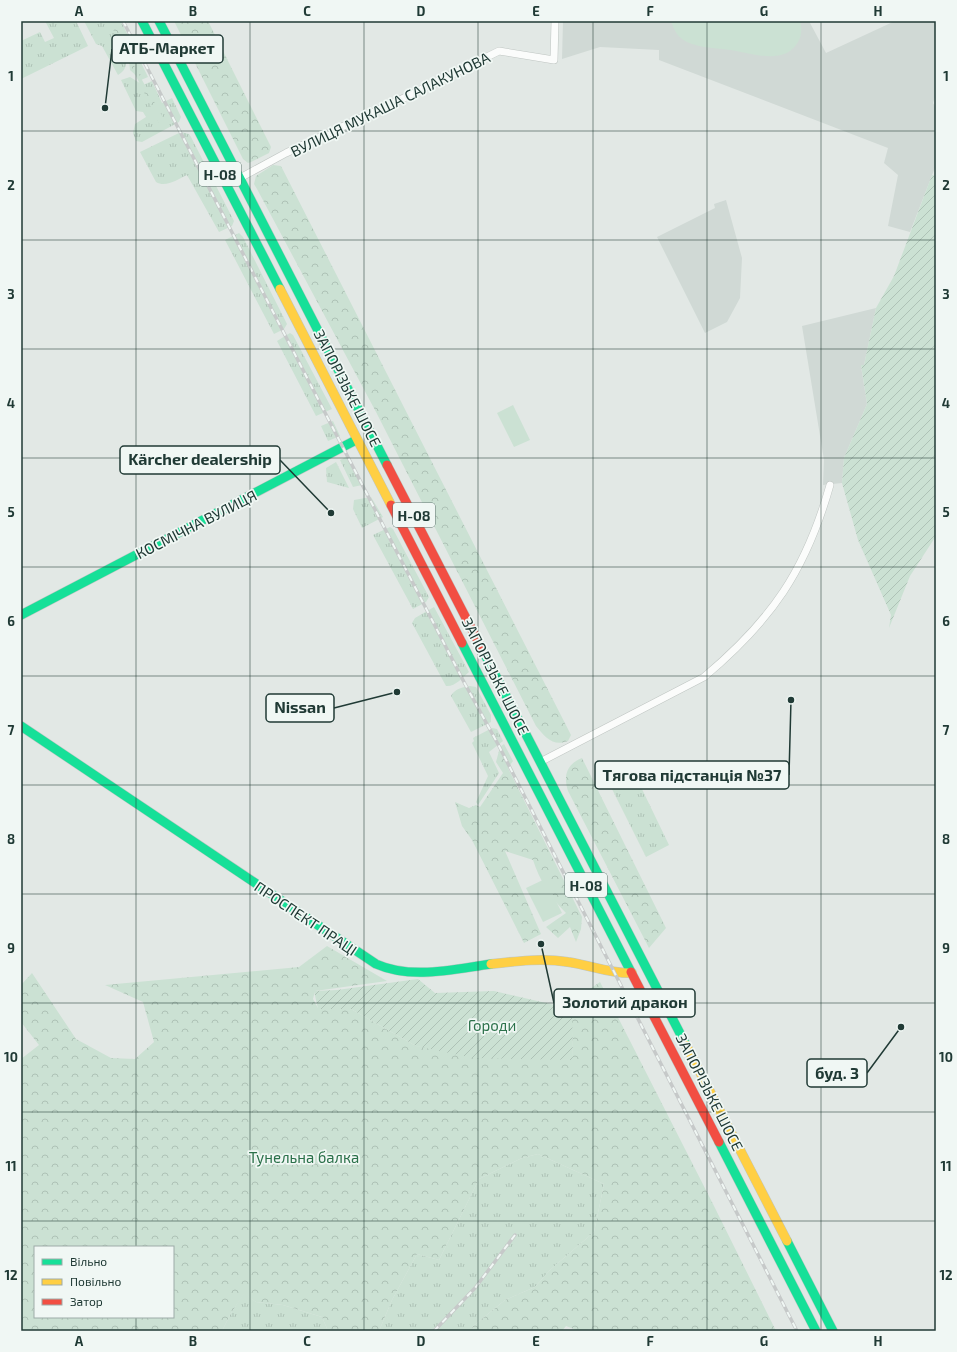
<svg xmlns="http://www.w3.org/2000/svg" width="957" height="1352" viewBox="0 0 957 1352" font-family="'Exo 2',sans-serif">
<defs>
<pattern id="grass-tufts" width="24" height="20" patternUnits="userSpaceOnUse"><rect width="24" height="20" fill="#cbe1d3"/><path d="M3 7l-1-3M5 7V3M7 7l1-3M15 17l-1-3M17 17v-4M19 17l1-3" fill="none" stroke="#aec2b6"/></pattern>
<pattern id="forest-crowns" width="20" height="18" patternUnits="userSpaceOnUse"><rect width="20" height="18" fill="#cbe1d3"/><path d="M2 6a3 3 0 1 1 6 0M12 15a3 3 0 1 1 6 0" fill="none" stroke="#aec2b6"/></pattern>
<pattern id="garden-furrows" width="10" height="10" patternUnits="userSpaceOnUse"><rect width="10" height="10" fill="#cbe1d3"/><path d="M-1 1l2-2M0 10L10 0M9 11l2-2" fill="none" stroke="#aec2b6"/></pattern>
</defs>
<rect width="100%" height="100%" fill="#e2e8e5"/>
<path fill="#d0d9d5" d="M 563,21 L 809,21 L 826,53 L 895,21 L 936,21 L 936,94 L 933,103 L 936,108 L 936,165 L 910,232 L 888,226 L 898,175 L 884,163 L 888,148 L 659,60 L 659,50 L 600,47 L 562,59 Z
M 726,200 L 742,258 L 740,298 L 727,322 L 705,333 L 657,237 L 715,208 L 714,204 Z
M 876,308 L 864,365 L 861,366 L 867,404 L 844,458 L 842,483 L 823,485 L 824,460 L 802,326 Z"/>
<path fill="url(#grass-tufts)" d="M 45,21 L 76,21 L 88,46 L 21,79 L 21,41 L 40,32 L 45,42 L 54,38 Z
M 84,21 L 121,21 L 132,44 L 125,48 C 126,60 129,69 118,75 L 102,46 L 96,44 Z
M 134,48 L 148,77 L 141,80 L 130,70 L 128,52 Z
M 130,77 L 143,85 L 152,81 L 162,103 L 172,98 L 181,117 L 179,122 L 142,142 L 136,141 L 133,133 L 135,124 L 146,117 L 143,112 L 136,111 L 121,80 Z
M 181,132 L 189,134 L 191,137 L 234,221 L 232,226 L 219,232 L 187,175 C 178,179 166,188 156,182 L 140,152 Z
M 239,233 L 243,237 L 287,324 L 284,329 L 274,334 L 225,240 Z
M 290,333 L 293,335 L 332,409 L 316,416 L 277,341 Z
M 333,421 L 340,436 L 328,441 L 321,426 Z
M 346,457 L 350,460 L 362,485 L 353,487 L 340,460 Z
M 336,462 L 349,488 L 327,482 L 326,468 Z
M 371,497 L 383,517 L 362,528 L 353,509 L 354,500 Z
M 390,527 L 393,529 L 429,597 L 426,602 L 413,609 L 373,535 Z
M 434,607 L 469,672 C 462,678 455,687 446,686 L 412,623 L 415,618 Z
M 470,686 L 476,687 L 491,715 L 491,722 L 471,732 L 451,696 C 454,689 463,687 470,686 Z
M 492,728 L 497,729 L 503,741 L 489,752 L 499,773 L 478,805 L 476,802 L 488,776 L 472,743 L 474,741 L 473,738 Z
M 603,771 L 640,785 L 669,845 L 646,857 Z
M 538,1154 L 604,1184 L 594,1232 L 550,1270 L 535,1287 L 505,1300 L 472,1327 L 476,1331 L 379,1331 L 392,1300 L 417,1254 L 439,1260 L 479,1179 L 522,1158 Z
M 244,1293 L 256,1302 L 283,1305 L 322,1317 L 328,1331 L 222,1331 L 231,1313 Z"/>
<path fill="url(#forest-crowns)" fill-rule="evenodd" d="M 109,21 L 113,21 L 131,56 L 132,62 L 166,123 L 164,127 L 160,125 Z
M 174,21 L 208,21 L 271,147 L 269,153 L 251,162 L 248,163 L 243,159 Z
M 273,165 L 281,166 L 571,735 L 568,741 C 553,747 545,737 536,726 L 376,412 L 257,189 L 254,184 L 256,176 Z
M 504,744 L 513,761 L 508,768 L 582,917 L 581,929 L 576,942 L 570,927 L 558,938 L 546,927 L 566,913 C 550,897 540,881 533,860 L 505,851 L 541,934 L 524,943 L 472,840 L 462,826 L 455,802 L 469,808 L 476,805 L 480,807 L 503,773 L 496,762 L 500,747 Z
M 582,758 L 666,928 L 649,948 L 568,791 C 563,775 567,764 582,758 Z
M 327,946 L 387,981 L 315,991 L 313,999 L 318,1008 L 351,1009 L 416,1046 L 573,1060 L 571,1002 L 600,982 L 713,1204 L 776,1331 L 596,1331 L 593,1329 L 579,1331 L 566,1326 L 562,1331 L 476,1331 L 472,1327 L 505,1300 L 535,1287 L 550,1270 L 594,1232 L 604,1184 L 538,1154 L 522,1158 L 479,1179 L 439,1260 L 417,1254 L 392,1300 L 379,1331 L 328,1331 L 322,1317 L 283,1305 L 256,1302 L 244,1294 L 231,1313 L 222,1331 L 21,1331 L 21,1059 L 39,1045 L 21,1022 L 21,985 L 32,973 L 76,1039 L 111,1058 L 135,1059 L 154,1042 L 143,1002 L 105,985 L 299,967 ZM 35,1247 L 173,1247 L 173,1317 L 35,1317 Z"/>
<path fill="#cbe1d3" d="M 671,21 L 800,21 C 802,28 802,35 798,42 C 785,66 751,53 730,50 C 716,48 700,48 687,42 C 678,38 674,30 671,21 Z
M 513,405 L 530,440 L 514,447 L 497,413 Z
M 545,879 L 562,913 L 543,922 L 526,888 Z"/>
<path fill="url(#garden-furrows)" d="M 932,175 L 936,176 L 936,536 L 910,576 L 889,628 L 891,615 L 858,540 L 842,483 L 844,458 L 867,404 L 861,365 L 864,365 L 876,308 L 894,276 Z
M 418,979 L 435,993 L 494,991 L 572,1009 L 573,1060 L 473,1058 L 416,1046 L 351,1009 L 318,1009 L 314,991 L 337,990 Z"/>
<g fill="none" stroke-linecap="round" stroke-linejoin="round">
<g stroke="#bfc5c2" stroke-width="8">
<path id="street" d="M 240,178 L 286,153 L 404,98 L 499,51 L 554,60 L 555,21
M 540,762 L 704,677 C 772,620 806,570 830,485"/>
</g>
<g stroke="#bec5c3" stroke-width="10">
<path id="fast" d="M 142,21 L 280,289
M 159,21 L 387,465
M 21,615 L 356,440
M 462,643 L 631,972
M 482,649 L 686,1045
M 21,726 L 376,964 C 412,980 454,969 491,964
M 719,1142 L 816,1331
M 787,1241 L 833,1331"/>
</g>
<g stroke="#bec5c3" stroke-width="10">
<path id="slow" d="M 280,289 L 391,505
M 491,964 C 517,961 543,958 568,962 C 590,965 610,974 632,973
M 686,1045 L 787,1241"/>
</g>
<g stroke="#bec5c3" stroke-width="10">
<path id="jam" d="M 387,465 L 482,649
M 391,505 L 462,643
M 631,972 L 719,1142"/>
</g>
<use href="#street" stroke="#fbfcfb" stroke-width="7"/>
<use href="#fast" stroke="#16e098" stroke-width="9"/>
<use href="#slow" stroke="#ffcf43" stroke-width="9"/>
<use href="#jam" stroke="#f24e42" stroke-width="9"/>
<g stroke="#c6c9c9" stroke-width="3.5">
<path id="rail" d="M 123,21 L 465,684 L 499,746 L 797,1331
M 434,1331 L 475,1288 L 515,1235"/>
</g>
<use href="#rail" stroke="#f0f7f4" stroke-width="2" stroke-dasharray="6" stroke-linecap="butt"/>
</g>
<path fill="none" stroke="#203a35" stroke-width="1" stroke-opacity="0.55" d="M 136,21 L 136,1247M 250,21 L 250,1331M 364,21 L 364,1331M 478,21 L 478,1331M 593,21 L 593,1331M 707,21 L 707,1331M 821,21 L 821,1331M 21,131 L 936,131M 21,240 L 936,240M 21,349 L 936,349M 21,458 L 936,458M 21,567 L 936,567M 21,676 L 936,676M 21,785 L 936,785M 21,894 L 936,894M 21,1003 L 936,1003M 21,1112 L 936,1112M 21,1221 L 936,1221M 136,1317 L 136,1331"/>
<g text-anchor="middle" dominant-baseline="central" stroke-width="3.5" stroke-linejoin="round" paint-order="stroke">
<g fill="#f0f7f4" stroke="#5e736e" stroke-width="1">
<rect x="199" y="162" width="42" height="24" rx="3"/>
<rect x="393" y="503" width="42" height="24" rx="3"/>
<rect x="565" y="873" width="42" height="24" rx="3"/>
</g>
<g font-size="14" font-weight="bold" fill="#203a35">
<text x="220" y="174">Н-08</text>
<text x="414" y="515">Н-08</text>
<text x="586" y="885">Н-08</text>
</g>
<g font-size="15" fill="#203a35" stroke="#f0f7f4">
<text transform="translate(390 104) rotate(-26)">ВУЛИЦЯ МУКАША САЛАКУНОВА</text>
<text transform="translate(348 388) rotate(63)">ЗАПОРІЗЬКЕ ШОСЕ</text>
<text transform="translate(196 524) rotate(-27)">КОСМІЧНА ВУЛИЦЯ</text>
<text transform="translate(496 676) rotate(63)">ЗАПОРІЗЬКЕ ШОСЕ</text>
<text transform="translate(306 918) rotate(34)">ПРОСПЕКТ ПРАЦІ</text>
<text transform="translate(710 1092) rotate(63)">ЗАПОРІЗЬКЕ ШОСЕ</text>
</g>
<g font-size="15" fill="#2b714a" stroke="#f0f7f4">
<text x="492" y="1025">Городи</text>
<text x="304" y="1157">Тунельна балка</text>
</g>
</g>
<path fill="none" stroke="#203a35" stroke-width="1.5" d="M105 108L112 49M331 513L280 460M397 692L334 708M791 700L789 775M541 944L554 1003M901 1027L867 1073"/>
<g fill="#203a35" stroke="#f0f7f4" stroke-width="1.5">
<circle cx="105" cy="108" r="4"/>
<circle cx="331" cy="513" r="4"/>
<circle cx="397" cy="692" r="4"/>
<circle cx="791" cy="700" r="4"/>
<circle cx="541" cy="944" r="4"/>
<circle cx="901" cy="1027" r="4"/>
</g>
<g fill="#f0f7f4" stroke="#203a35" stroke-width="1.5">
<rect x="112" y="35" width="111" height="28" rx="4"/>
<rect x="120" y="446" width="160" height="28" rx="4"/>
<rect x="266" y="694" width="68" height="28" rx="4"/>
<rect x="595" y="761" width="194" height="28" rx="4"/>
<rect x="554" y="989" width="141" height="28" rx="4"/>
<rect x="807" y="1059" width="60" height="28" rx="4"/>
</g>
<g font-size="16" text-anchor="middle" font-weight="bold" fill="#203a35">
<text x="167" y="54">АТБ-Маркет</text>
<text x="200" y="465">Kärcher dealership</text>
<text x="300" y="713">Nissan</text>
<text x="692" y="781">Тягова пiдстанцiя №37</text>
<text x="625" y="1008">Золотий дракон</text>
<text x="837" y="1079">буд. 3</text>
</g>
<rect width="957" height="1352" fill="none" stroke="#f0f7f4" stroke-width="44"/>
<rect x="34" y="1246" width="140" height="72" fill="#f0f7f4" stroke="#9daba8"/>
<rect x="42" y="1259" width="20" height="6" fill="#16e098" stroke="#9daba8"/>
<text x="70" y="1266" font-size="12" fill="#203a35">Вільно</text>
<rect x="42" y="1279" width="20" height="6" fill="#ffcf43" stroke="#9daba8"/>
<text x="70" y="1286" font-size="12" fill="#203a35">Повільно</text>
<rect x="42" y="1299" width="20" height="6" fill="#f24e42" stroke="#9daba8"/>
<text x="70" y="1306" font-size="12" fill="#203a35">Затор</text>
<rect x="22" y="22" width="913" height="1308" fill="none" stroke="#203a35" stroke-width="1.5"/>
<g font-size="13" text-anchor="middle" font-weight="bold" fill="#203a35">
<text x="79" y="16">A</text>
<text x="193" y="16">B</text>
<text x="307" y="16">C</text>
<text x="421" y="16">D</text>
<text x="536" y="16">E</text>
<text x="650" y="16">F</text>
<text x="764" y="16">G</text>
<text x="878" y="16">H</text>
<text x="11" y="81">1</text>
<text x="946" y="81">1</text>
<text x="11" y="190">2</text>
<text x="946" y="190">2</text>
<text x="11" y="299">3</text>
<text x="946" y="299">3</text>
<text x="11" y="408">4</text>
<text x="946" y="408">4</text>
<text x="11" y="517">5</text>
<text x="946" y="517">5</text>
<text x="11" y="626">6</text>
<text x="946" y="626">6</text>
<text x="11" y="735">7</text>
<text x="946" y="735">7</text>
<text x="11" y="844">8</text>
<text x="946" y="844">8</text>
<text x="11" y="953">9</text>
<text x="946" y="953">9</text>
<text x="11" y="1062">10</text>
<text x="946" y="1062">10</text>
<text x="11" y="1171">11</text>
<text x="946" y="1171">11</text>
<text x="11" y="1280">12</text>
<text x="946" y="1280">12</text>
<text x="79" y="1346">A</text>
<text x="193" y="1346">B</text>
<text x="307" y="1346">C</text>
<text x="421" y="1346">D</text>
<text x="536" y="1346">E</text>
<text x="650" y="1346">F</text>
<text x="764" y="1346">G</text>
<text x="878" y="1346">H</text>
</g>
</svg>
